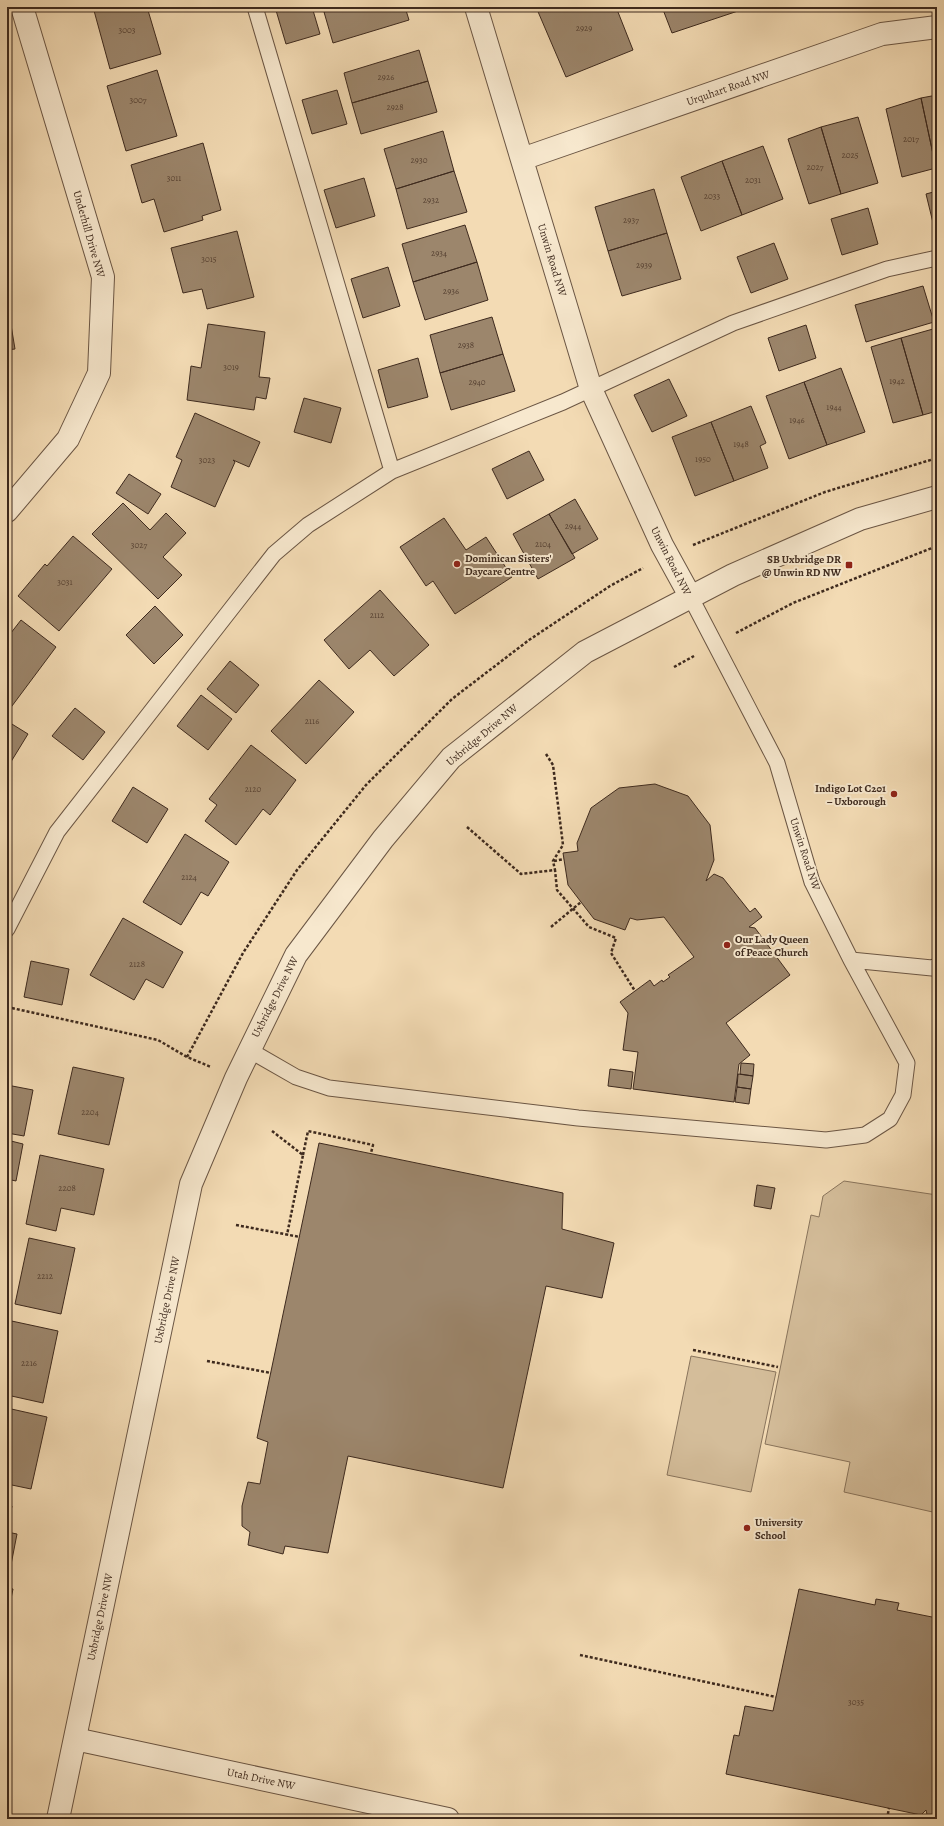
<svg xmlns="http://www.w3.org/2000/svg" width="944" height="1826" viewBox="0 0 944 1826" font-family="Alegreya,serif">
<rect width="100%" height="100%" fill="#f3dbb4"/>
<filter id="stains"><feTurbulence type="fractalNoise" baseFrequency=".005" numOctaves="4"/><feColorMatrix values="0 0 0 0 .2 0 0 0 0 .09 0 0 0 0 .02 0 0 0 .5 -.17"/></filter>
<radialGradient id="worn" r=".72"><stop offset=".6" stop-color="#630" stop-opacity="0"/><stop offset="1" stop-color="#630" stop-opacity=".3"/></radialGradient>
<path fill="#d4bd9a" stroke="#89745c" d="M 844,1181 L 937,1195 L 937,1513 L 844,1492 L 850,1462 L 765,1444 L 811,1215 L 819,1217 L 823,1196 Z
M 691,1356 L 776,1372 L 751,1492 L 667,1475 Z"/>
<path fill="#9c866c" stroke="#3e2a1e" d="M 93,7 L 147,7 L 161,54 L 110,69 Z
M 275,7 L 312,7 L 320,34 L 286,44 Z
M 322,7 L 340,7 L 324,12 Z
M 340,7 L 405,7 L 409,20 L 333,43 L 324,12 Z
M 536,7 L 616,7 L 633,50 L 566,77 Z
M 662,7 L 750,7 L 672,33 Z
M 419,50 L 428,81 L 352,103 L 344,73 Z
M 157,70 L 177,136 L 126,151 L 107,86 Z
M 428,81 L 437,112 L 361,134 L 352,103 Z
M 337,90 L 347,124 L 312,134 L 302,100 Z
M 937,95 L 937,168 L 936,168 L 921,98 Z
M 921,98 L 936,168 L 902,177 L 886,109 Z
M 858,117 L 878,183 L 841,194 L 821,127 Z
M 821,127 L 841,194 L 809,204 L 788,139 Z
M 443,131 L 454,171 L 396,189 L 384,149 Z
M 203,143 L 221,210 L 202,216 L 203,220 L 164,232 L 154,199 L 142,203 L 131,165 Z
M 763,146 L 783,199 L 742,215 L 722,161 Z
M 722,161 L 742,215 L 701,231 L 681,177 Z
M 454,171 L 467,212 L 407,229 L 396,189 Z
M 364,178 L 375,216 L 336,228 L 324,190 Z
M 654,189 L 667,233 L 608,251 L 595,207 Z
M 937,191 L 937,230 L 935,231 L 926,194 Z
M 868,208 L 878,244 L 842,255 L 831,219 Z
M 465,225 L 477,262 L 413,282 L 402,244 Z
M 237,231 L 254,297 L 207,309 L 202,289 L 183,293 L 171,248 Z
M 667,233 L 681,279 L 622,296 L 608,251 Z
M 774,243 L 788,279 L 751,293 L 737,257 Z
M 477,262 L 488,300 L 425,320 L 413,282 Z
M 388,267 L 400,306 L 363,318 L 351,279 Z
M 923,286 L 934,322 L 866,342 L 855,305 Z
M 7,301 L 15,349 L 7,350 Z
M 492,317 L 503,354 L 440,373 L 430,335 Z
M 208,324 L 265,332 L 259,377 L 270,378 L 266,399 L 256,397 L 254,410 L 187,400 L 191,366 L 201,368 Z
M 806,325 L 816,358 L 779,371 L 768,338 Z
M 933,329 L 937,344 L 937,411 L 923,415 L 901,338 Z
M 901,338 L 923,415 L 893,423 L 871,347 Z
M 503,354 L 515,391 L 451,410 L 440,373 Z
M 418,358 L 428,397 L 388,408 L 378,370 Z
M 841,368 L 865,432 L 827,445 L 804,382 Z
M 669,379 L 687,416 L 652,432 L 634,395 Z
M 804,382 L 827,445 L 789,459 L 766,396 Z
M 304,398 L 341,408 L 331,443 L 294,432 Z
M 751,406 L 766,443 L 760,446 L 768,468 L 734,481 L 711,422 Z
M 195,413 L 260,442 L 249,467 L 233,460 L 235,462 L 215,507 L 171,487 L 182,460 L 176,457 Z
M 711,422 L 734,481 L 695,496 L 672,437 Z
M 529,451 L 544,480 L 507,499 L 492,469 Z
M 129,474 L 161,494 L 148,514 L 116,493 Z
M 575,499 L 598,539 L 572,554 L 549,514 Z
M 123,503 L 150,530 L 166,513 L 186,533 L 163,557 L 182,575 L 158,599 L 92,534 Z
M 549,514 L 575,558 L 538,579 L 513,534 Z
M 444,518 L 466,550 L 486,537 L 512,577 L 455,614 L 433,581 L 426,586 L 400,547 Z
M 73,536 L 112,569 L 59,631 L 18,596 L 45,564 L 47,566 Z
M 380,590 L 429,645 L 394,676 L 370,650 L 349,669 L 324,640 Z
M 155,606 L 183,635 L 154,664 L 126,635 Z
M 21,620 L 56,647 L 9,710 L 7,709 L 7,638 Z
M 230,661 L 259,685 L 236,713 L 207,689 Z
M 319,680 L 354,712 L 306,764 L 271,731 Z
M 201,695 L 232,719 L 208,750 L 177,726 Z
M 75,708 L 105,732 L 83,760 L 52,736 Z
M 7,721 L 28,734 L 9,765 L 11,766 L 7,774 Z
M 251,745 L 296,780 L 270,815 L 263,809 L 236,845 L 205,821 L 217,805 L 209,799 Z
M 655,784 L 688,796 L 710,825 L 714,860 L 706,881 L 714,874 L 723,878 L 750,912 L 755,908 L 762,917 L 749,927 L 755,928 L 790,975 L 726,1023 L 750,1055 L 739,1064 L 734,1102 L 633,1089 L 638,1052 L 623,1050 L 628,1013 L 620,1002 L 650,980 L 654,986 L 662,980 L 663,982 L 670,977 L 668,975 L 694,957 L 664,917 L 637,920 L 630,918 L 625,930 L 594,919 L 568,885 L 563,853 L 578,851 L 577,843 L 591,808 L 619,788 Z
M 133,787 L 168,809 L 147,843 L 112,821 Z
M 185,834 L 229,862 L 208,896 L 201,892 L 181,925 L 143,902 Z
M 123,918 L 183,952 L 163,988 L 146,979 L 134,1000 L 90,975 Z
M 31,961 L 69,969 L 62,1005 L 24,997 Z
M 741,1063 L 754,1064 L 753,1076 L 740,1074 Z
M 73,1067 L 124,1078 L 109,1145 L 58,1134 Z
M 610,1069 L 633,1072 L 631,1089 L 608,1086 Z
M 738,1074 L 753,1076 L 751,1089 L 737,1087 Z
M 7,1085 L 33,1090 L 24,1136 L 7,1133 Z
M 737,1087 L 751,1089 L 749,1104 L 735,1102 Z
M 7,1140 L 23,1144 L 16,1181 L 7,1179 Z
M 319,1143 L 563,1193 L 562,1229 L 614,1243 L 602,1298 L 546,1286 L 503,1488 L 348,1456 L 328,1553 L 285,1546 L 283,1554 L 248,1545 L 250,1532 L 242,1526 L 242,1506 L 248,1482 L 260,1484 L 268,1442 L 257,1438 Z
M 40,1155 L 104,1169 L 94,1215 L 61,1208 L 56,1231 L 26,1224 Z
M 757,1185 L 775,1188 L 771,1209 L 754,1206 Z
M 29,1238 L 75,1248 L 61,1314 L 15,1304 Z
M 7,1320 L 58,1331 L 43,1403 L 7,1395 Z
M 7,1408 L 47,1417 L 31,1489 L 7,1484 Z
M 7,1505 L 12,1506 L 7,1530 Z
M 7,1532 L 17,1534 L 9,1575 L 7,1575 Z
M 7,1588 L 13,1589 L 8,1613 L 7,1613 Z
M 799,1589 L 875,1605 L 876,1599 L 899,1603 L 897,1610 L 937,1618 L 937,1819 L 928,1819 L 926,1810 L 921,1815 L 726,1774 L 734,1735 L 739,1736 L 745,1706 L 773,1711 Z"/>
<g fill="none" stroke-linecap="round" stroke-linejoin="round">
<g stroke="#6b5644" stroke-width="17">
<path id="lane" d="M 255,7 L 392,471
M 7,929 L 57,832 L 274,554 L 308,525 L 392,471 L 563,402 L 733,323 L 887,269 L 937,258
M 851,960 L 932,968 L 937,966
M 249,1050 L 296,1077 L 329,1088 L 578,1118 L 826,1140 L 865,1135 L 890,1119 L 903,1095 L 907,1063 L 851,960 L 812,882 L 777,763 L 690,596"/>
</g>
<g stroke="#6b5644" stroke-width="24">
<path id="street" d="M 476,7 L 591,389 L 662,545 L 690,596
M 522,159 L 882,34 L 937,27
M 7,511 L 68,439 L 99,373 L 103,277 L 22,7
M 75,1739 L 448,1819
M 58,1819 L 191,1184 L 236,1078 L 296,955 L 383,839 L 451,758 L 585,652 L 733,575 L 860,519 L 937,497"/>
</g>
<path stroke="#3e2a1e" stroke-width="2.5" stroke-dasharray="3 2" stroke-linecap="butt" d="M 693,545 L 825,492 L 937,458
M 736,633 L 793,603 L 937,546
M 674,667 L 694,656
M 546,754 L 553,765 L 563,845 L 553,861 L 555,870
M 467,827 L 521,874 L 555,870 L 557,890 L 589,927 L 616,938 L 611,953 L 635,991
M 554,861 L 564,859
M 551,927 L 581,902
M 7,1007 L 158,1040 L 187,1057 L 211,1067
M 187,1057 L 243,953 L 297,870 L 366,785 L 452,699 L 529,640 L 610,586 L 643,568
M 272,1131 L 303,1155 L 287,1235
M 303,1155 L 308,1131 L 373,1145 L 371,1153
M 236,1225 L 300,1237
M 693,1350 L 778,1367
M 207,1361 L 271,1373
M 580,1655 L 776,1697
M 887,1819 L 889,1808"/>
<use href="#lane" stroke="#f7e8ce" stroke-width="15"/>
<use href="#street" stroke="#f7e8ce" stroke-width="22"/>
</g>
<g fill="#8f2418" stroke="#f7e8ce" stroke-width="1.5">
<circle cx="457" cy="564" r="4"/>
<rect x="845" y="561" width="8" height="8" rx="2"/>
<circle cx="894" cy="794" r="4"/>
<circle cx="727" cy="945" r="4"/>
<circle cx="747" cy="1528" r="4"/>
</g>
<g text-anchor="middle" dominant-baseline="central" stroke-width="4" stroke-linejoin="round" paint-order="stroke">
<g font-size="9" fill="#564132">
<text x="584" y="28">2929</text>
<text x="127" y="30">3003</text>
<text x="386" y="77">2926</text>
<text x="138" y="100">3007</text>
<text x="395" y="107">2928</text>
<text x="911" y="139">2017</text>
<text x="850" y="155">2025</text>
<text x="419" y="160">2930</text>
<text x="815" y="167">2027</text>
<text x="174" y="178">3011</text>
<text x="753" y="180">2031</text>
<text x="712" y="196">2033</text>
<text x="431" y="200">2932</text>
<text x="631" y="220">2937</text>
<text x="439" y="253">2934</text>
<text x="209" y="259">3015</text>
<text x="644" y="265">2939</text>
<text x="451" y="291">2936</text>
<text x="466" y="345">2938</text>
<text x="231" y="367">3019</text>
<text x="897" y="381">1942</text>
<text x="477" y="382">2940</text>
<text x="834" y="407">1944</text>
<text x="797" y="420">1946</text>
<text x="741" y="444">1948</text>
<text x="703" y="459">1950</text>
<text x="207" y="460">3023</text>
<text x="573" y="526">2944</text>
<text x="543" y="544">2104</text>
<text x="139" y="545">3027</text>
<text x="65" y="582">3031</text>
<text x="377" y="615">2112</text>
<text x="312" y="721">2116</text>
<text x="253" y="789">2120</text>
<text x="189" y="877">2124</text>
<text x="137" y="964">2128</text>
<text x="90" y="1112">2204</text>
<text x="67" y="1188">2208</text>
<text x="45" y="1276">2212</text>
<text x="29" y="1363">2216</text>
<text x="856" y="1702">3035</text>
</g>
<g font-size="11" fill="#3e2a1e" stroke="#f7e8ce">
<text transform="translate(728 88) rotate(-19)">Urquhart Road NW</text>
<text transform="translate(89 234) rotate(74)">Underhill Drive NW</text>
<text transform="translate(552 260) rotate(73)">Unwin Road NW</text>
<text transform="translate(671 561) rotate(63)">Unwin Road NW</text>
<text transform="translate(482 735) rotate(-40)">Uxbridge Drive NW</text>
<text transform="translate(805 854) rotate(72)">Unwin Road NW</text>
<text transform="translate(275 997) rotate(-63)">Uxbridge Drive NW</text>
<text transform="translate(167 1300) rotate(-78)">Uxbridge Drive NW</text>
<text transform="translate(100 1617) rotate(-78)">Uxbridge Drive NW</text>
<text transform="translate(261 1779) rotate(12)">Utah Drive NW</text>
</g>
<g font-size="11" font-weight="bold" fill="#3e2a1e" stroke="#f7e8ce" text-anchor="start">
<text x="465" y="558">Dominican Sisters'<tspan x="465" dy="13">Daycare Centre</tspan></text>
<text x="841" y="559" text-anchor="end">SB Uxbridge DR<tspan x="841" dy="13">@ Unwin RD NW</tspan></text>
<text x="886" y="788" text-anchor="end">Indigo Lot C201<tspan x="886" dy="13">– Uxborough</tspan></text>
<text x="735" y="939">Our Lady Queen<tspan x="735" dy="13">of Peace Church</tspan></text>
<text x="755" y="1522">University<tspan x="755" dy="13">School</tspan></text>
</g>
</g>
<rect width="944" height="1826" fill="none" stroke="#f3dbb4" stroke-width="24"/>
<rect x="8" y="8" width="928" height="1810" fill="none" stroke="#3e2a1e" stroke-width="2"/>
<rect x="12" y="12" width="920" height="1802" fill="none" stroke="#3e2a1e"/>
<rect width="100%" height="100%" filter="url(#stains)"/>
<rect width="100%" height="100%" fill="url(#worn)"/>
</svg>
